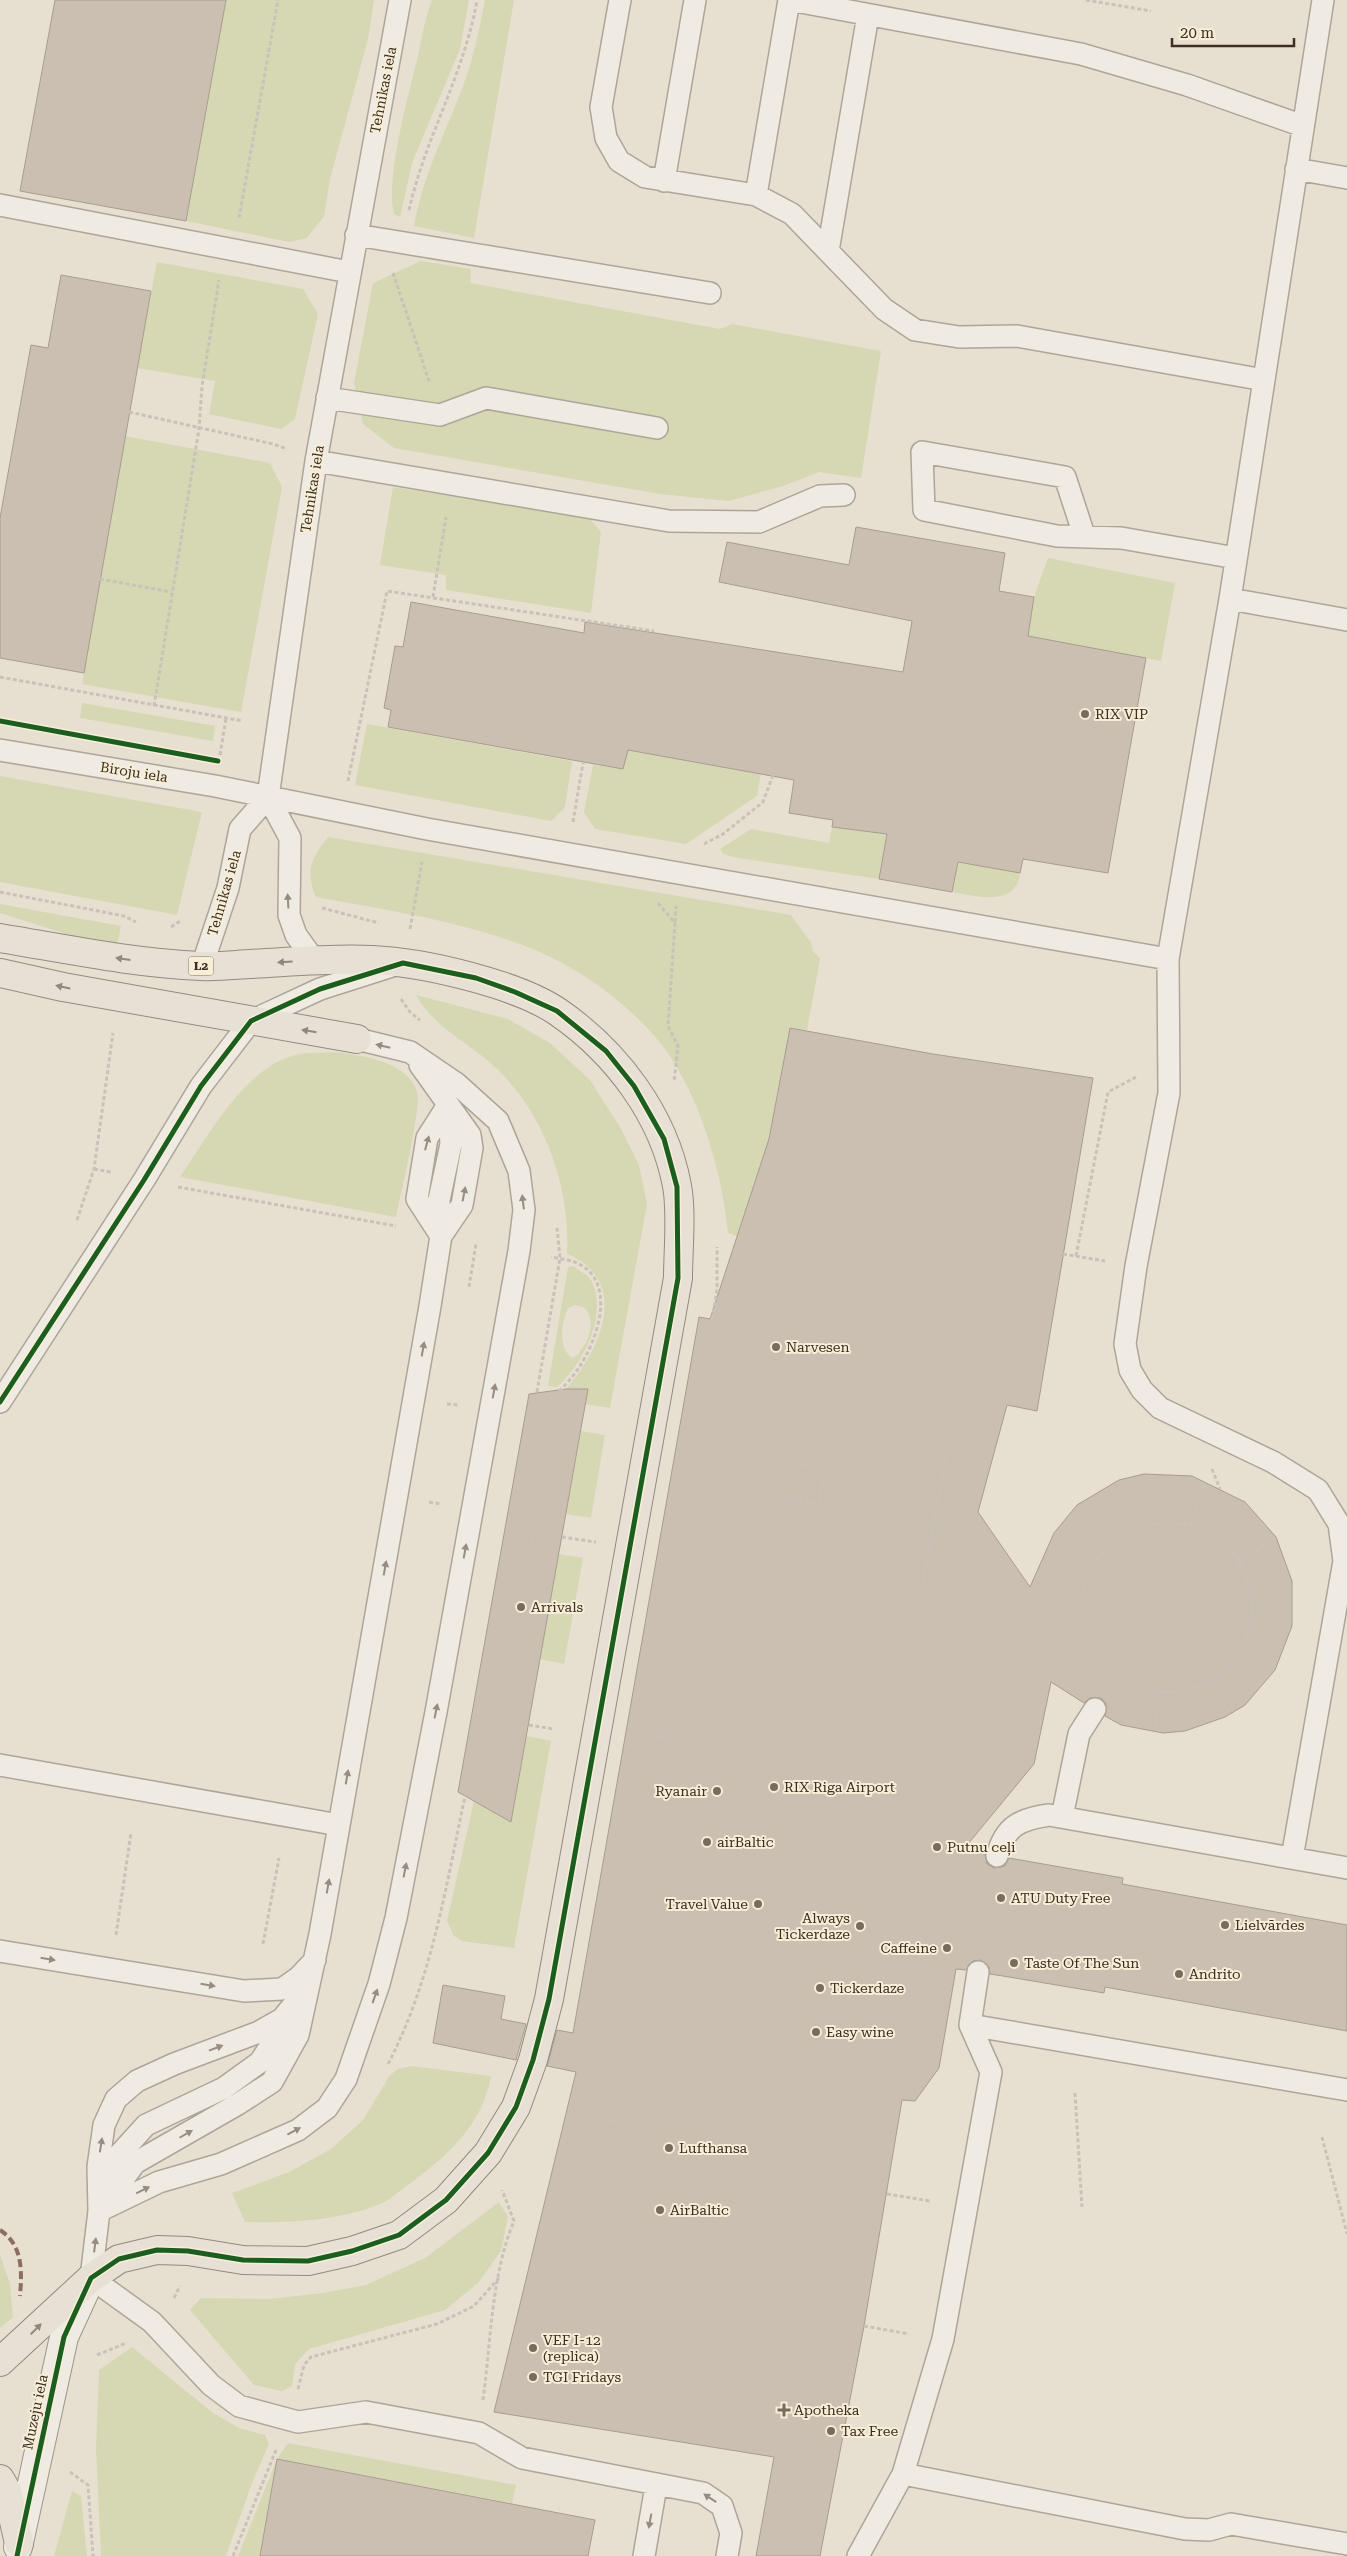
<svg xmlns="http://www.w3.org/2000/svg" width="1347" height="2556" viewBox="0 0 1347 2556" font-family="'Roboto Serif',serif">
<rect width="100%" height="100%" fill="#e7e0d1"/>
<path fill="#d6d7b3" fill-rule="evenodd" d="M 226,0 L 374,0 L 368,39 L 330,179 L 324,216 L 307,238 L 289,242 L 186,221 Z
M 432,0 L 469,0 L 460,49 L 412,163 L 400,217 L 394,214 C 385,179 409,93 418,56 C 422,37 425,18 432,0 Z
M 485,0 L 514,0 L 474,238 L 414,226 C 424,173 443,138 462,89 C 473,60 479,30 485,0 Z
M 421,261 L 471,269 L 470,283 L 720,329 L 732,324 L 881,351 L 861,478 L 819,472 L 783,486 L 729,501 L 660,494 L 394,448 L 363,424 L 354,383 L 373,283 Z
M 157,262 L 303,289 L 318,314 L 295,419 L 281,429 L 209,414 L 215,381 L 137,368 Z
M 125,436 L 270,463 L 282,487 L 241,712 L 82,684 Z
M 393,487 L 589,518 L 601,532 L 591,613 L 446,590 L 446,575 L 380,565 Z
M 1048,558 L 1175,583 L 1161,661 L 1028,636 L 1034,597 Z
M 82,703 L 215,726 L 213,741 L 80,718 Z
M 367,724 L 572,761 L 565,807 L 551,821 L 355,785 Z
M 628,750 L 761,773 L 757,796 L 686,844 L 595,829 L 584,812 L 593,765 L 623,769 Z
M 0,776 L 202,812 L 177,915 L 0,882 Z
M 832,827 L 887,833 L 879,879 L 732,857 L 724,854 L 720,849 L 751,829 L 829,843 Z
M 328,837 L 791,915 L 811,943 L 813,951 L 820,959 L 807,1030 L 790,1028 L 769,1139 L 737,1236 L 728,1233 C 722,1175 703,1105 669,1055 C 646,1020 601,984 564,964 C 492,925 396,912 316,897 C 305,870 311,859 328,837 Z
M 958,862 L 1020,873 C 1016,908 976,896 952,892 Z
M 0,904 L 121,926 L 117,947 L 82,939 L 0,913 Z
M 416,995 L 508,1019 L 550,1043 L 590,1080 L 620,1127 L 639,1165 L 647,1204 L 610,1408 L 585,1404 L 588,1389 L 566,1389 C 600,1350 632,1281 567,1254 C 571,1183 541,1104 486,1059 C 461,1039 432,1024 416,995 Z
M 334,1052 C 360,1055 408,1061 417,1092 C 422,1107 400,1196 396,1217 L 180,1177 C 210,1134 246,1064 300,1054 C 311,1052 323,1053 334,1052 Z
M 573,1266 C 580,1271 590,1276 593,1284 C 607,1317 582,1366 557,1387 L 548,1386 L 568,1267 ZM 575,1305 L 585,1308 C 597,1325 588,1341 577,1356 L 572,1358 C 557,1347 562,1322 568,1308 Z
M 581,1431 L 605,1435 L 591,1518 L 566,1514 Z
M 559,1554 L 583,1558 L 564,1664 L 540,1659 Z
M 527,1736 L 551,1741 L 514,1948 L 462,1941 L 454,1936 L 447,1921 L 474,1801 L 511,1822 Z
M 411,2066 L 491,2076 C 483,2125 446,2157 408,2185 C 399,2191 390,2200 380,2204 C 338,2221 290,2223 245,2222 L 232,2193 L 289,2172 L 331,2149 L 363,2120 L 390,2075 L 398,2069 Z
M 499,2202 L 508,2217 L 501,2251 L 478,2283 L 445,2310 L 309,2349 L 295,2364 L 292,2386 L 282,2391 L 254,2385 L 190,2310 L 201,2298 L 269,2299 L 323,2293 L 366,2285 L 425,2258 Z
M 0,2255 L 10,2284 L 13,2317 L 0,2328 Z
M 132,2347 L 213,2413 L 239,2428 L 265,2435 L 269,2444 L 252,2483 L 226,2556 L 101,2556 L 96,2449 L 99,2370 Z
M 288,2443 L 516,2485 L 512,2503 L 277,2459 L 260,2556 L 238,2556 L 277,2459 Z
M 72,2491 L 81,2496 L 87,2556 L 54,2556 Z"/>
<path fill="#cbbfb2" stroke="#a89c90" d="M 55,0 L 226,0 L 186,221 L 20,191 Z
M 61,275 L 151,291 L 84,673 L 0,658 L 0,518 L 31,345 L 48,348 Z
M 856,527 L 1005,553 L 999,591 L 1034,597 L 1028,636 L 1146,658 L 1108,873 L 1023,859 L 1020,873 L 958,862 L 952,892 L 879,879 L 887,834 L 832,827 L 833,820 L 789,813 L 794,780 L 628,750 L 623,769 L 388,727 L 391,710 L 384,708 L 395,646 L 403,647 L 411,602 L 584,633 L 585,622 L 903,672 L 912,621 L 719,582 L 727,542 L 849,565 Z
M 790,1028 L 933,1054 L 1093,1078 L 1037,1411 L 1007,1405 L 978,1512 L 1030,1587 L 1054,1533 L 1077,1505 L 1119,1480 L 1144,1474 L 1192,1476 L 1245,1502 L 1276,1537 L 1292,1581 L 1292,1626 L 1275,1670 L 1245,1705 L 1225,1717 L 1185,1731 L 1163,1733 L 1121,1725 L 1105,1716 L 1106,1704 L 1101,1698 L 1090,1698 L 1084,1703 L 1051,1682 L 1034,1764 L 963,1850 L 985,1854 L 987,1864 L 994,1868 L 1005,1866 L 1009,1858 L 1123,1878 L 1122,1884 L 1347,1925 L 1347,2031 L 1105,1987 L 1104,1993 L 1009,1977 L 990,1974 L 989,1967 L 980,1960 L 973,1961 L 966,1970 L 956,1969 L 939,2068 L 915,2101 L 902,2100 L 864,2326 L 820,2556 L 756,2556 L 774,2457 L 494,2412 L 576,2072 L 547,2066 L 557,2030 L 573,2033 L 699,1317 L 710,1319 L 769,1139 Z
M 566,1389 L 588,1389 L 511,1822 L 458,1792 L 529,1394 Z
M 443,1985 L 505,1996 L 501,2019 L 526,2024 L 516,2060 L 433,2043 Z
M 277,2459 L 595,2520 L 588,2556 L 260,2556 Z"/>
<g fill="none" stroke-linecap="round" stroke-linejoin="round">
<g stroke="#ada599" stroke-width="24">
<path id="lane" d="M 620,0 L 601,107 L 606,138 L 619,161 L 645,177 L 756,195 L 792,214 L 884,309 L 915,330 L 959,337 L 1017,336 L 1264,380
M 790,0 L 1081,54 L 1187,85 L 1303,126
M 1296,169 L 1347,178
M 664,181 L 695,0
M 756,195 L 789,0
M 0,205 L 349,272
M 356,235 L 710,293
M 828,251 L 868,15
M 327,398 L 440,415 L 486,398 L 657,428
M 316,461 L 669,521 L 759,522 L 820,496 L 844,495
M 1084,535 L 1065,477 L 922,452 L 924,510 L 1057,536 L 1121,538 L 1236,558
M 1230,599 L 1347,620
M 0,750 L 215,786 L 427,829 L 1168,959
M 268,797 L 290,838 L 289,915 L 296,935 L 314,960
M 202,966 L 228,888 L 240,829 L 268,797 L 316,461 L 400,0
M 420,1065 L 470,1135 L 472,1148 L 462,1205 L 441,1236
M 441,1236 L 417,1199 L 427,1138 L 448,1105
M 0,1402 L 144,1180 L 201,1086 L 251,1021 L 320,989 L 392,966
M 0,1765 L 339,1825
M 1062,1817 L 1079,1734 L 1095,1709
M 997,1856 C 1005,1826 1020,1819 1049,1815 L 1347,1868
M 1292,1858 L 1344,1561 L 1339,1524 L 1318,1490 L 1273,1462 L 1160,1408 L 1142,1390 L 1130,1370 L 1125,1344 L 1136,1266 L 1169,1093 L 1168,959 L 1230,599 L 1323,0
M 0,1951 L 244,1991 L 282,1989 L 299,1977 L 315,1960
M 306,1990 L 282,2019 L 259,2032 L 174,2064 L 137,2081 L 116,2099 L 104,2125 L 98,2167 L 99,2211 L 91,2278 L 152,2322 L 211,2385 L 239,2406 L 298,2422 L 366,2412 L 479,2433 L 522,2458 L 703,2493 L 722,2506 L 731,2533 L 727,2556
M 970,2025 L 1347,2090
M 106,2192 L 117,2157 L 146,2125 L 224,2088 L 260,2062 L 289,2017
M 101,2209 L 135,2163 L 238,2104 L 272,2082 L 298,2035 L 320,1934 L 430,1306 L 441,1236 L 439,1200 L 451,1144 L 448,1105
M 99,2211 L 159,2182 L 221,2164 L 298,2130 L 327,2108 L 346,2079 L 379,1984 L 396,1918 L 436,1712 L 519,1251 L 524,1210 L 519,1171 L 498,1121 L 457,1084 L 410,1052 L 357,1039
M 903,2474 L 1185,2529 L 1209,2530 L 1231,2524 L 1347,2544
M 644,2556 L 656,2486
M 858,2556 L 903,2474 L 943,2339 L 991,2072 L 970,2025 L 978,1972"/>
</g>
<g stroke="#9c958a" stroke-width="30">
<path id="secondary" d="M 18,2547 L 64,2337 L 91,2278"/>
</g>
<g stroke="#928b80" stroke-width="30">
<path id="primary" d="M 0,938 C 67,949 133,963 201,966 C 217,967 233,965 249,964 C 290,962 331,958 372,960 C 423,962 517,984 558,1012 C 616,1052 664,1115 677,1186 C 682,1212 678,1251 678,1278 L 549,1999 L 533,2060 L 516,2107 L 488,2153 L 446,2200 L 399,2235 L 352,2251 L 308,2261 L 243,2260 L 188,2251 L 157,2250 L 119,2259 L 91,2278 L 0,2362
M 0,973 L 63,987 L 357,1039
M 0,2479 L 7,2491 L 19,2543"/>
</g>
<path stroke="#c8c2b9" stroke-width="3" stroke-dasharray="4 2.5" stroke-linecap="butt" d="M 1086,0 L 1151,11
M 409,210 C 425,138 464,75 477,0
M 239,218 L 278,0
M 393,273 L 429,381
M 129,412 L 273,444 L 287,449
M 100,579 L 171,592
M 433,597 L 446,517
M 0,677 L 243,721
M 154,706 L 199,429 L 202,386 L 219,280
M 220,755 L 226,718
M 348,781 L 387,591 L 654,631
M 573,822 L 583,763
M 704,844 L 723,834 L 763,802 L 773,775
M 0,892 L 124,916 L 136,922
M 658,903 L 675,923 L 668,1026 L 678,1046 L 674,1082
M 322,908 L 379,923
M 675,922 L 676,906
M 171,927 L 182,920
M 410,929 L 422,862
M 401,999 L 410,1012 L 420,1020
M 94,1169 L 111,1172
M 178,1187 L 396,1226
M 77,1220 L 94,1169 L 113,1033
M 1063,1254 L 1105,1261
M 1076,1256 L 1108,1092 L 1136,1077
M 469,1287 L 476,1244
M 712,1319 L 717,1291 L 717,1247
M 537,1392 L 560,1258 L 557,1228
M 447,1404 L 458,1405
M 534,1412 C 550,1399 567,1386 578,1369 C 596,1343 617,1286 581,1265 C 573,1260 561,1259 551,1257
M 1212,1469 L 1220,1489
M 780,1498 L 819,1503 L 825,1469 L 786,1462
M 429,1502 L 441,1504
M 1191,1525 L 1206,1482
M 562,1537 L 596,1542
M 532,1546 L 534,1532 L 552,1535
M 1239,1562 L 1276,1537
M 923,1581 L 947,1451
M 1084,1590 C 1097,1555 1112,1533 1150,1525 C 1254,1503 1296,1655 1188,1689 C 1179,1692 1167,1691 1158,1692 L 1155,1731
M 1212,1680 L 1230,1714
M 529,1725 L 553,1729
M 650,1736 L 683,1741
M 116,1935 L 131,1833
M 263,1944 L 279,1858
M 388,2064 C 431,1982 446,1887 465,1796
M 1075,2093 L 1082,2207
M 602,2119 L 621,2123
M 1322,2137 L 1347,2234
M 887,2194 L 930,2201
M 174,2298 L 180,2286
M 864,2326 L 909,2334
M 97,2355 L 126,2343
M 298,2389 L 304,2365 L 311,2357 L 437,2324 L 474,2306 L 499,2278
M 483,2400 C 491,2342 491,2276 514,2221 L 502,2190
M 70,2472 L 88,2485 L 93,2556
M 233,2556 L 276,2450"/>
<use href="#lane" stroke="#efebe3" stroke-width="21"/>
<use href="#secondary" stroke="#efebe3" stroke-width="28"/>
<use href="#primary" stroke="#e6e1d4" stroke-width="28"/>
<path stroke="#8d6e63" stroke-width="4" stroke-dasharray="8 4" stroke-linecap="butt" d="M 0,2230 C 23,2245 22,2271 20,2296"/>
<g stroke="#f7eed8" stroke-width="8">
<path id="cycleway" d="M 0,721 L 218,761
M 0,1402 L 144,1180 L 201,1086 L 251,1021 L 320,989 L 403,963 L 476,978 L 515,992 L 557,1011 L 606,1051 L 634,1086 L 664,1139 L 677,1187 L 678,1278 L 549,1999 L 533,2060 L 516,2107 L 488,2153 L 446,2200 L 399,2235 L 352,2251 L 308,2261 L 243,2260 L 188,2251 L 157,2250 L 119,2259 L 91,2278 L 64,2337 L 17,2556"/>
</g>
<use href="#cycleway" stroke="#1b5e20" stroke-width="5"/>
</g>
<defs><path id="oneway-solid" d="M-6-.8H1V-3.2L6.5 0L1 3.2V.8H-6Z" transform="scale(1.25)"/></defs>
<g fill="#968c82">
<use href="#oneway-solid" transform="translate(288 901) rotate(-93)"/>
<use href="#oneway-solid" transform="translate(383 1046) rotate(-167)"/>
<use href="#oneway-solid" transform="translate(427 1143) rotate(-75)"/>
<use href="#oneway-solid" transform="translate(464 1194) rotate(-79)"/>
<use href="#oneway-solid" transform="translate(523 1202) rotate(-97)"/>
<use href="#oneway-solid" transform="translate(423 1349) rotate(-80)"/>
<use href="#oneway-solid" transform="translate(494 1391) rotate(-80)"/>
<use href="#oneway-solid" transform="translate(465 1551) rotate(-80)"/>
<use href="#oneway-solid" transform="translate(385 1568) rotate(-80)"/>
<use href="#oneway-solid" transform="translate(436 1711) rotate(-79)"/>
<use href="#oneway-solid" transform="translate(347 1777) rotate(-80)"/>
<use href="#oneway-solid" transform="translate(405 1870) rotate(-79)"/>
<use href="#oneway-solid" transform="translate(328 1886) rotate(-80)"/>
<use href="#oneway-solid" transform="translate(48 1959) rotate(9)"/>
<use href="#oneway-solid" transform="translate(208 1985) rotate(9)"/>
<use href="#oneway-solid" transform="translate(375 1996) rotate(-71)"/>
<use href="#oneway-solid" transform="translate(216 2048) rotate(-21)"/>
<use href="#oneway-solid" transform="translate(294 2131) rotate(-28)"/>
<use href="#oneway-solid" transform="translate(186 2134) rotate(-30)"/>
<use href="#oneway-solid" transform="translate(101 2145) rotate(-81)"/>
<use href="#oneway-solid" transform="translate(143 2190) rotate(-26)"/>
<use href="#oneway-solid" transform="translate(95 2245) rotate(-83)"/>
<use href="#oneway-solid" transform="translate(710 2498) rotate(-147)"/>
<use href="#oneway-solid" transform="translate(650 2521) rotate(100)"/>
</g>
<g fill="#92887a">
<use href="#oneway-solid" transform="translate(123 959) rotate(-172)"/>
<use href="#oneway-solid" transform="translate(285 962) rotate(177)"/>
<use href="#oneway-solid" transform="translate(63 987) rotate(-168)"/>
<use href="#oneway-solid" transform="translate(309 1031) rotate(-171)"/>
<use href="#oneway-solid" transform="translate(36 2329) rotate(-45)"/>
</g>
<g fill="#786c5e" stroke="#f7eed8" stroke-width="2">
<circle cx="1085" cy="714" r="5"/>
<circle cx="776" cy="1347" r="5"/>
<circle cx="521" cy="1607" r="5"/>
<circle cx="774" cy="1787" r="5"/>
<circle cx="717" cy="1791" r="5"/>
<circle cx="707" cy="1842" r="5"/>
<circle cx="937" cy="1847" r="5"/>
<circle cx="1001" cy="1898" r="5"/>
<circle cx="758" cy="1904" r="5"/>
<circle cx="1225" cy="1925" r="5"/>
<circle cx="860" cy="1926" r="5"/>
<circle cx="947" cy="1948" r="5"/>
<circle cx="1014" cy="1963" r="5"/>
<circle cx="1179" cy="1974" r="5"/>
<circle cx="820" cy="1988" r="5"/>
<circle cx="816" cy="2032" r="5"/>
<circle cx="669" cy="2148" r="5"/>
<circle cx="660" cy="2210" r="5"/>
<circle cx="533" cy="2348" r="5"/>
<circle cx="533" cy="2377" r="5"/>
<path d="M781.5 2402.5h5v5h5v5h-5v5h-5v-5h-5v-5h5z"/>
<circle cx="831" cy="2431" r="5"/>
</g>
<g text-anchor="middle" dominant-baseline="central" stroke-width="4" stroke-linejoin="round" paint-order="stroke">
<rect fill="#f7eed8" stroke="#756857" stroke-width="1" x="188.5" y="956.5" width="25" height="19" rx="4"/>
<g font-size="12" font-weight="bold" fill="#3d2e20">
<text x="201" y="966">L2</text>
</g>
<g font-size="14" fill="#3d2e20" stroke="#f7eed8">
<text transform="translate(383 90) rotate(-79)">Tehnikas iela</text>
<text transform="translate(312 489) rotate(-81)">Tehnikas iela</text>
<text transform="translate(134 772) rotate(9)">Biroju iela</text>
<text transform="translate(224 893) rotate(-74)">Tehnikas iela</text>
<text transform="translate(35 2412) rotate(-78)">Muzeju iela</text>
</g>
<g font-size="14" fill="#3d2e20" stroke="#f7eed8" text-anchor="start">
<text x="1095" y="714">RIX VIP</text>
<text x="786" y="1347">Narvesen</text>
<text x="531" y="1607">Arrivals</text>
<text x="784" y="1787">RIX Riga Airport</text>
<text x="707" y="1791" text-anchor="end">Ryanair</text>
<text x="717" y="1842">airBaltic</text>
<text x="947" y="1847">Putnu ceļi</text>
<text x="1011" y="1898">ATU Duty Free</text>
<text x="748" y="1904" text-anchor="end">Travel Value</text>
<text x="850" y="1918" text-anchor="end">Always<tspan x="850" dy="16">Tickerdaze</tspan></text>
<text x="1235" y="1925">Lielvārdes</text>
<text x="937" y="1948" text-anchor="end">Caffeine</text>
<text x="1024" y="1963">Taste Of The Sun</text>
<text x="1189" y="1974">Andrito</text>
<text x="830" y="1988">Tickerdaze</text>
<text x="826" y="2032">Easy wine</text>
<text x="679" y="2148">Lufthansa</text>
<text x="670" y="2210">AirBaltic</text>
<text x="543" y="2340">VEF I-12<tspan x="543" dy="16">(replica)</tspan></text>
<text x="543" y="2377">TGI Fridays</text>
<text x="794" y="2410">Apotheka</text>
<text x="841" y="2431">Tax Free</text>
</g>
</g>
<path d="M1172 38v8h122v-8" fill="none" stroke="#3d2e20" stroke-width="2.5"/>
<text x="1180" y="38" font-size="15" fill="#3d2e20" stroke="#f7eed8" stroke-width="4" paint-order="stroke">20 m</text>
</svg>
